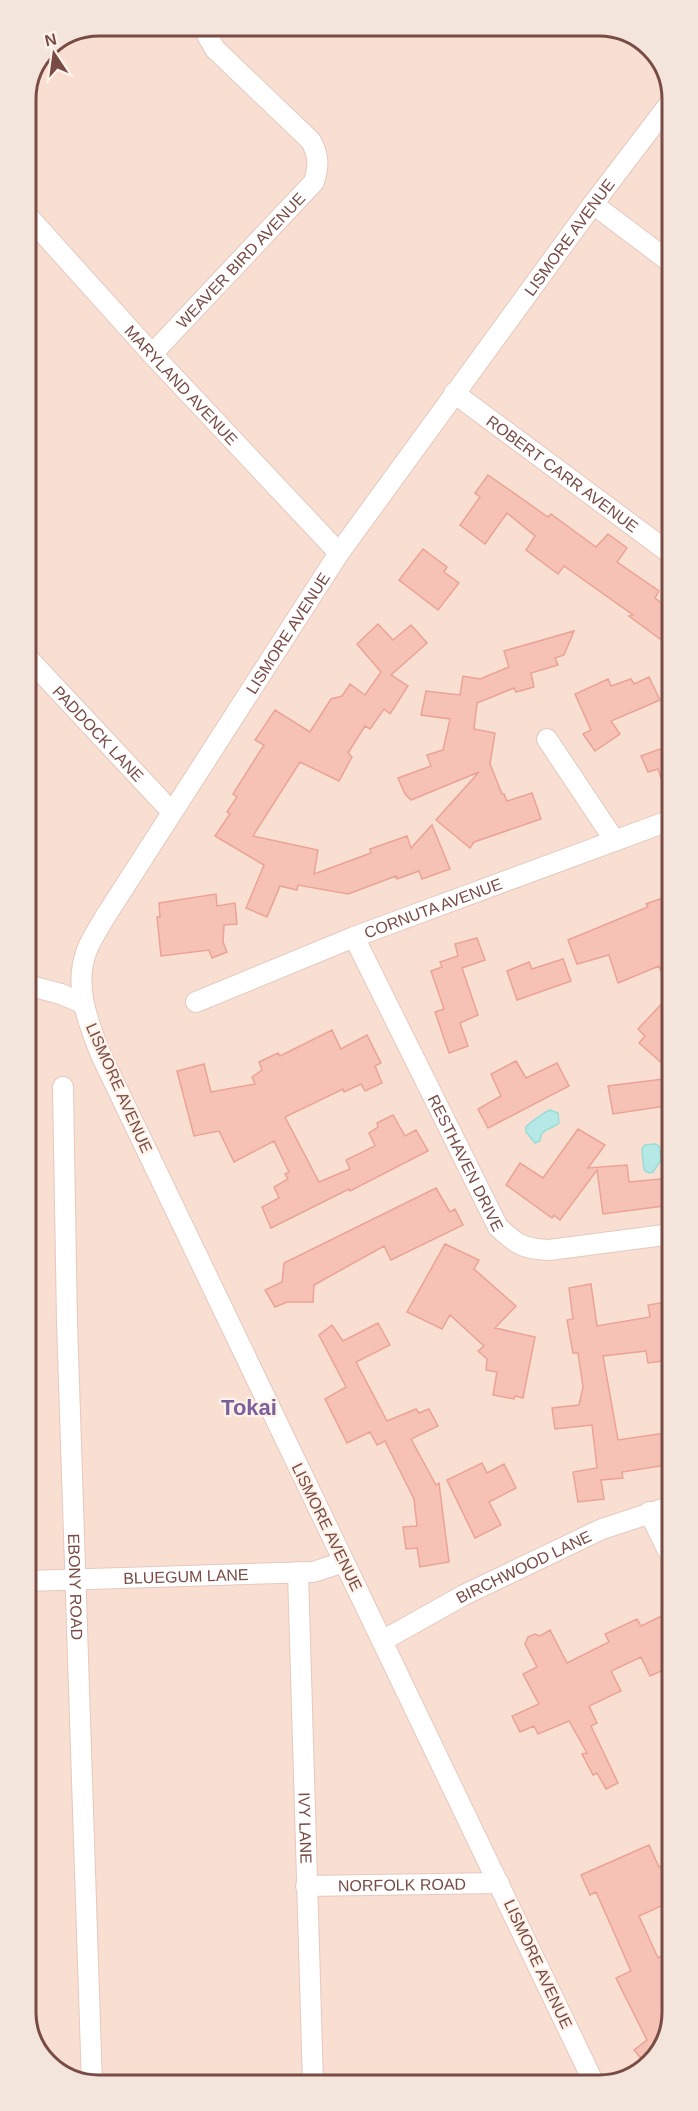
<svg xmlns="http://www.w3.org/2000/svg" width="698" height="2111" viewBox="0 0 698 2111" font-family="Helvetica,sans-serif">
<rect width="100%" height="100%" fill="#feece1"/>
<path fill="#f9dfd2" d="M 99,26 L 605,26 L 647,43 L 670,80 L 672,2013 L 657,2057 L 618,2083 L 93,2085 L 51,2068 L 28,2031 L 26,94 L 47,47 Z"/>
<path fill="#b4e9e6" stroke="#99dcd8" stroke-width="1.5" d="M 550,1110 L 558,1113 L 559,1123 C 551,1131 541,1127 540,1141 L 535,1143 L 526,1132 L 526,1127 C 528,1124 545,1112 550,1110 Z
M 655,1144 L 659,1146 L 661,1160 L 653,1172 L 649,1173 L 644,1170 L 642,1149 L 645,1145 Z"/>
<path fill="#f6c2b6" stroke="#eaa395" stroke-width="1.5" d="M 488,475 L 548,517 L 551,514 L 596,547 L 608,534 L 627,548 L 617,562 L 659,591 L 655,598 L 671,610 L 671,647 L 629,616 L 633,615 L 564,566 L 558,574 L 526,550 L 535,536 L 507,513 L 485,544 L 460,525 L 480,497 L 475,493 Z
M 423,549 L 447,567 L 444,572 L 459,583 L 438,610 L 399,580 Z
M 378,624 L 393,640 L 411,625 L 427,643 L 391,675 L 408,686 L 390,714 L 384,709 L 370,729 L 365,726 L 348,753 L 352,757 L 339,781 L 300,762 L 253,836 L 318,850 L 314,874 L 371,853 L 370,849 L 407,836 L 411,848 L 432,825 L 450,869 L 422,879 L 419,871 L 397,879 L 396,876 L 348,894 L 298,885 L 297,890 L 280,886 L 267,917 L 246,908 L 264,865 L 215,836 L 230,814 L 227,812 L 237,797 L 233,794 L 264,745 L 255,740 L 275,710 L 310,732 L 331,699 L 342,696 L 350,684 L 365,695 L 381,672 L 357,644 Z
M 574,631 L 564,655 L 555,658 L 558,665 L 531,673 L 534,687 L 516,692 L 514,688 L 477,703 L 474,729 L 495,733 L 490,764 L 502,794 L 504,794 L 507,801 L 532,793 L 541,819 L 474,842 L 470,848 L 436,820 L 479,772 L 411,800 L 405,794 L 398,778 L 431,766 L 427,755 L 443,750 L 450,719 L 421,715 L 426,691 L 460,695 L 463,676 L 480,679 L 509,667 L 504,651 Z
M 649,677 L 660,700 L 611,721 L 620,734 L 595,751 L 583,734 L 591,730 L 575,694 L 608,679 L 611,686 L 631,679 L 634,684 Z
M 671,745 L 671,799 L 668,799 L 658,769 L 648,772 L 641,756 Z
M 216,894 L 217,906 L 235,903 L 237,924 L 224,925 L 223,942 L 227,952 L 212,958 L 209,950 L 161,956 L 157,917 L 160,917 L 159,903 Z
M 671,895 L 671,1071 L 639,1043 L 645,1036 L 638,1029 L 670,995 L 659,966 L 618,983 L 609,955 L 577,964 L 568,940 L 648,907 L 646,904 Z
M 477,938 L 485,960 L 462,968 L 478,1015 L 460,1023 L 468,1046 L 449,1053 L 435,1012 L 444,1009 L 431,971 L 442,967 L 440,962 L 458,956 L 455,944 Z
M 563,959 L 571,981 L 517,1000 L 507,971 L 529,962 L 532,969 Z
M 332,1030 L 341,1049 L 367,1035 L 381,1063 L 375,1066 L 382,1083 L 365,1091 L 361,1084 L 344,1092 L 343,1089 L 285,1117 L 319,1182 L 350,1169 L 346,1160 L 375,1146 L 369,1133 L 378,1127 L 377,1123 L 393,1115 L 405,1136 L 416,1130 L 428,1151 L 350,1191 L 349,1189 L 271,1228 L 262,1207 L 279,1198 L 274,1187 L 288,1179 L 285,1174 L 289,1172 L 274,1141 L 234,1162 L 219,1131 L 194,1136 L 177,1071 L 204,1064 L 211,1092 L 255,1084 L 252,1077 L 262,1070 L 259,1062 L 278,1053 L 280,1056 Z
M 516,1061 L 526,1078 L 557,1063 L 569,1086 L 488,1128 L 478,1109 L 501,1096 L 491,1074 Z
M 671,1078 L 671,1105 L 613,1114 L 608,1086 Z
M 578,1129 L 605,1145 L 588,1168 L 627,1165 L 629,1182 L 671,1178 L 671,1205 L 603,1214 L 597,1170 L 560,1220 L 554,1215 L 552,1218 L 506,1185 L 520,1163 L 543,1178 Z
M 436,1188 L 450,1212 L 455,1209 L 463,1225 L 391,1260 L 384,1246 L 314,1285 L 313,1302 L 287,1302 L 275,1307 L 265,1290 L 282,1282 L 284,1263 Z
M 445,1244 L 479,1260 L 474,1269 L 516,1306 L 495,1328 L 535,1337 L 523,1398 L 515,1396 L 514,1399 L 493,1395 L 497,1372 L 486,1370 L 487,1359 L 478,1351 L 484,1346 L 450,1315 L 442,1329 L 407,1312 Z
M 591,1284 L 597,1326 L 650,1317 L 648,1305 L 665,1302 L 670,1334 L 668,1343 L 670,1360 L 648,1363 L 646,1351 L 603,1356 L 618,1440 L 672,1432 L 672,1464 L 622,1472 L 623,1478 L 601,1480 L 604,1499 L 578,1502 L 573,1472 L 597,1468 L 592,1425 L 555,1429 L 552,1408 L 579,1405 L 583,1387 L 578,1353 L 573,1353 L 567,1320 L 573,1319 L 569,1288 Z
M 378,1323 L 390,1345 L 356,1362 L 387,1421 L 416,1409 L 419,1413 L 429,1409 L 438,1426 L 411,1439 L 436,1485 L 439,1483 L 449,1562 L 420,1567 L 417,1548 L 406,1549 L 403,1527 L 417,1526 L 414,1499 L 385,1441 L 377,1445 L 370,1432 L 347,1443 L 325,1399 L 346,1387 L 319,1335 L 332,1325 L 343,1341 Z
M 482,1463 L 487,1473 L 504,1464 L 516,1488 L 489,1502 L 501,1525 L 475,1538 L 447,1480 Z
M 672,1611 L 672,1666 L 650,1676 L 641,1657 L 611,1671 L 621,1691 L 589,1706 L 597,1723 L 591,1726 L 618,1783 L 606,1789 L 597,1773 L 593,1775 L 582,1754 L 587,1753 L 569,1721 L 538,1734 L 534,1726 L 520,1732 L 512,1716 L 539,1704 L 523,1674 L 537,1667 L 525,1644 L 528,1637 L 535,1634 L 540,1636 L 550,1630 L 567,1663 L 609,1642 L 605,1634 L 637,1619 L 641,1626 Z
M 649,1845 L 659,1867 L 665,1864 L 672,1880 L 672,1901 L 639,1916 L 658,1958 L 672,1950 L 672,2013 L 657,2057 L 646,2064 L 634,2050 L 647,2040 L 616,1978 L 631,1971 L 596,1892 L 590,1895 L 581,1875 Z"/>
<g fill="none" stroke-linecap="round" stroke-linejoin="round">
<g stroke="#e5c8be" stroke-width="22">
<g id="minor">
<path d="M 593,204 L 670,262"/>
<path id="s1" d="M 26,214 L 152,354 L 339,553"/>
<path id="s2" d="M 152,354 L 314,182 C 319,166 319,156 311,141 L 215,49 L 208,37 L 207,26"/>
<path id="s3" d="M 454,393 L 671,554"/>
<path id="s4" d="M 26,656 L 171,811"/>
<path d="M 547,739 L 615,841"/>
<path id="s5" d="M 354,937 L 498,1227 C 517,1245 524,1249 549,1250 L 672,1234"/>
<path d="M 27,985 L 61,994 L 82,1003"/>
<path id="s6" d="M 196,1002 L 354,937 L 671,820"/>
<path id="s7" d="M 63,1087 L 67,1322 L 92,2085"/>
<path d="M 649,1512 L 672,1559"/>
<path id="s8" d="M 298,1572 L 313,2084"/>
<path id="s9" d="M 27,1581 L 313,1572 L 344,1562"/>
<path id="s10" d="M 382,1641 L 464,1595 L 602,1529 L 672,1506"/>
<path id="s11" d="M 306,1886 L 499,1883"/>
<path id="s12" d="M 594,2083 L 101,1055 C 88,1022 73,986 87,950 C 91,939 99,928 105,917 L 339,553 L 593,204 L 670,103"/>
</g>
</g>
<use href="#minor" stroke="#fff" stroke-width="20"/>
</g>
<g text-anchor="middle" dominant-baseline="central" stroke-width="4.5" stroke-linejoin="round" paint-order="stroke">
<g font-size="16" fill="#784c45" stroke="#fff2e9">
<text stroke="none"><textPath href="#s12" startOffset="2110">LISMORE AVENUE</textPath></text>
<text stroke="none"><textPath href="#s2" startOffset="129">WEAVER BIRD AVENUE</textPath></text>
<text stroke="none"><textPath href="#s1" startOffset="231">MARYLAND AVENUE</textPath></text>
<text stroke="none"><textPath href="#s3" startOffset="135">ROBERT CARR AVENUE</textPath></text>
<text stroke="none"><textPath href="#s12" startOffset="1624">LISMORE AVENUE</textPath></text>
<text stroke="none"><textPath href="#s4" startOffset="106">PADDOCK LANE</textPath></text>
<text stroke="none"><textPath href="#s6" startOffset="255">CORNUTA AVENUE</textPath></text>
<text transform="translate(119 1088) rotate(66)">LISMORE AVENUE</text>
<text stroke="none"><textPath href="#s5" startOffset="252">RESTHAVEN DRIVE</textPath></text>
<text transform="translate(327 1527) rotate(64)">LISMORE AVENUE</text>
<text stroke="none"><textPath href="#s10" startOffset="160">BIRCHWOOD LANE</textPath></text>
<text stroke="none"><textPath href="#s9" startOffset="159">BLUEGUM LANE</textPath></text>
<text stroke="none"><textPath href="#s7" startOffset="500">EBONY ROAD</textPath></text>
<text stroke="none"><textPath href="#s8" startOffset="256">IVY LANE</textPath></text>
<text stroke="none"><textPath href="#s11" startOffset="96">NORFOLK ROAD</textPath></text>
<text transform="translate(538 1964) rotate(65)">LISMORE AVENUE</text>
</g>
<g font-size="22" font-weight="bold" fill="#7b609c" stroke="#fff2e9">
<text x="249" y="1407">Tokai</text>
</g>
</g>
<path d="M0 0H698V2111H0ZM99 36H599A63 63 0 0 1 662 99V2012A63 63 0 0 1 599 2075H99A63 63 0 0 1 36 2012V99A63 63 0 0 1 99 36Z" fill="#f4e5dc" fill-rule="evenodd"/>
<path fill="none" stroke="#784c45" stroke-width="3" d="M99 36H599A63 63 0 0 1 662 99V2012A63 63 0 0 1 599 2075H99A63 63 0 0 1 36 2012V99A63 63 0 0 1 99 36Z"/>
<g transform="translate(54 54) rotate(347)" stroke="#fff2e9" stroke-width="4.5" paint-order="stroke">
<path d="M0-4.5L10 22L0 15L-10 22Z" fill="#784c45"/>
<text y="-9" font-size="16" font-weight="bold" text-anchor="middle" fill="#784c45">N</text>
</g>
</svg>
